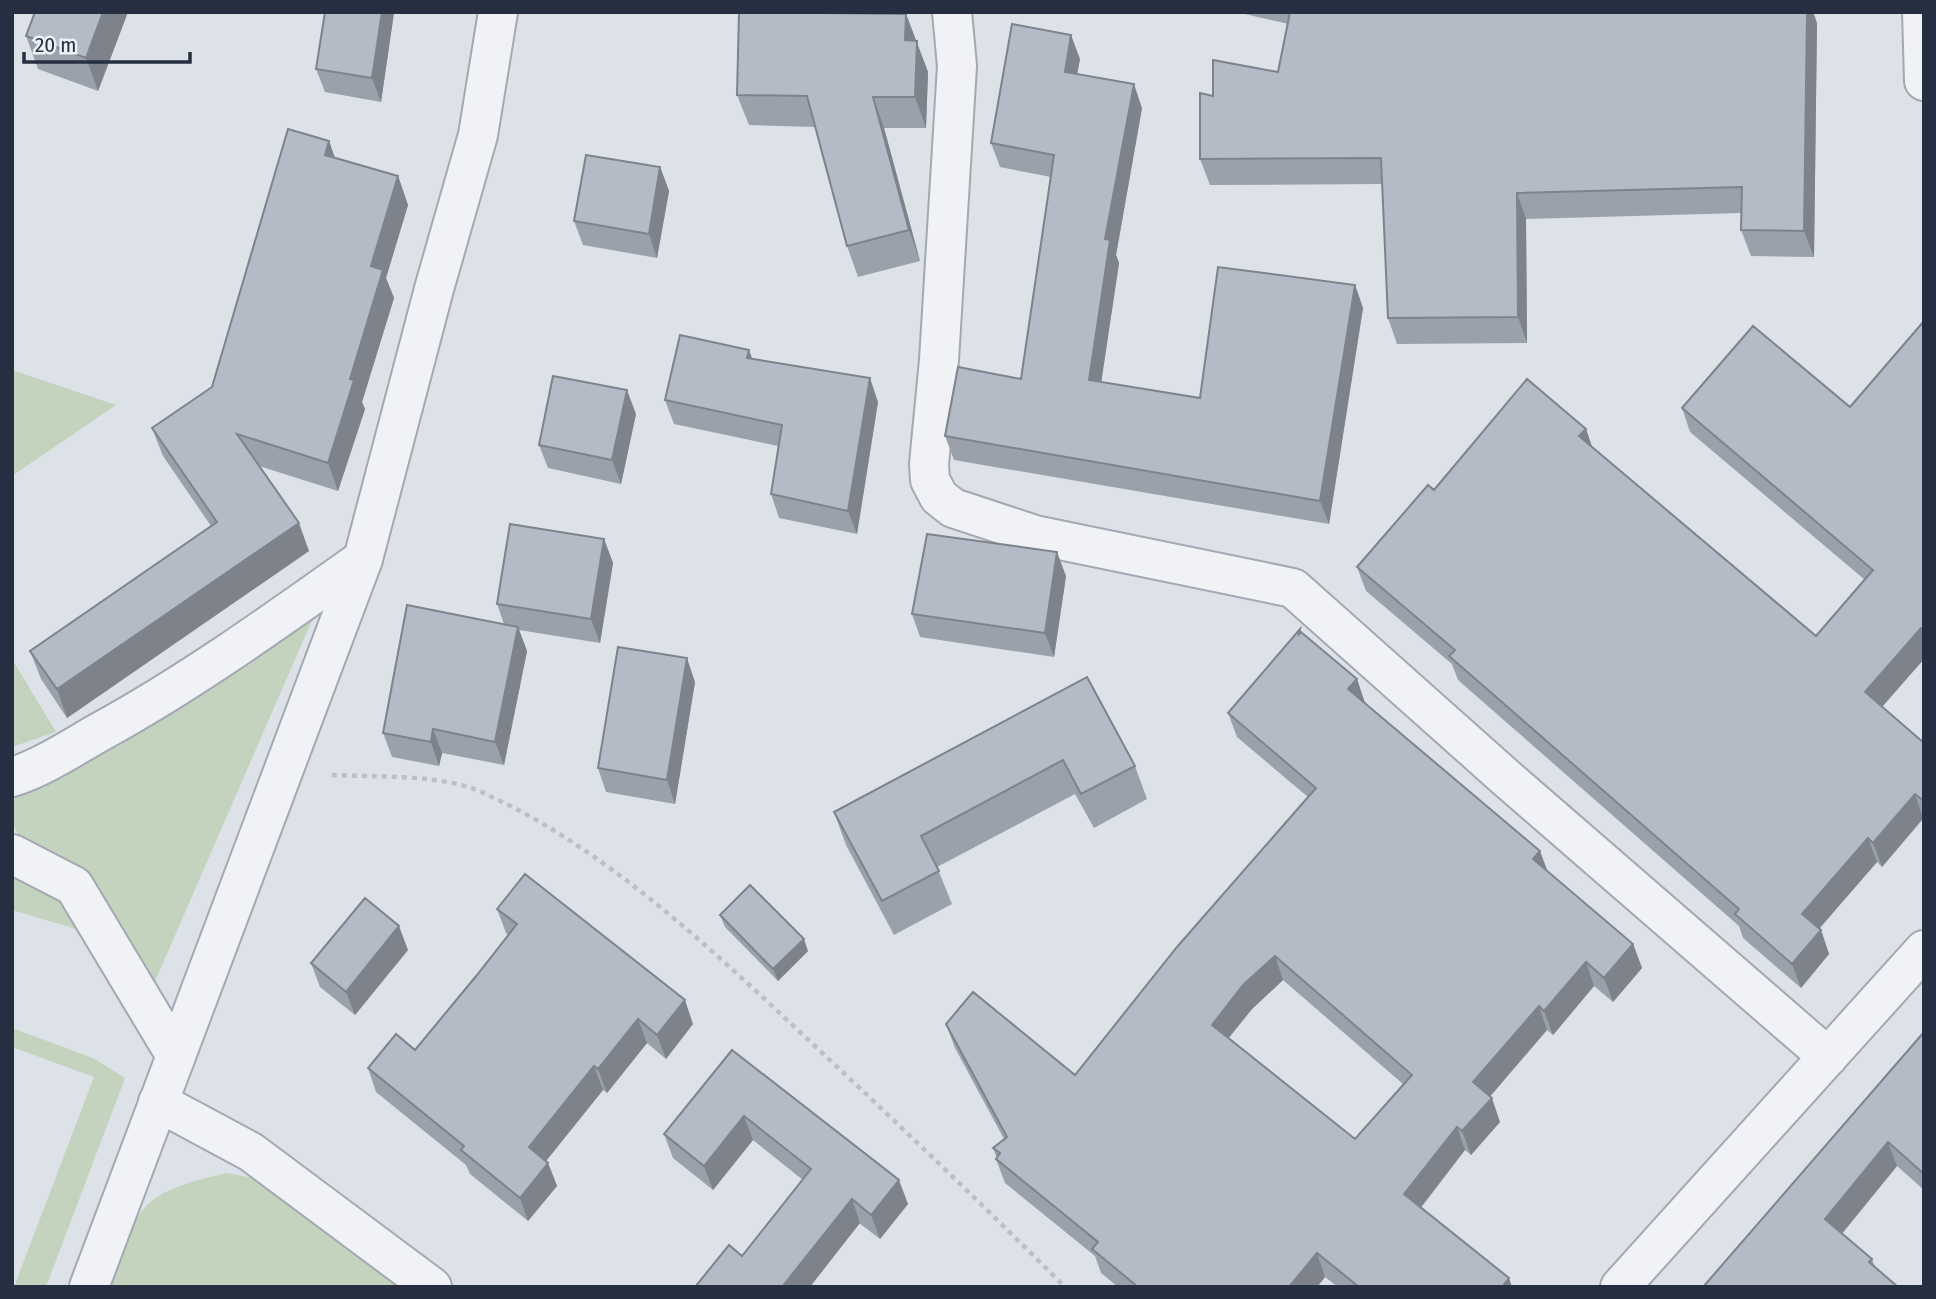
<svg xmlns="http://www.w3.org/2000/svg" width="1936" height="1299" viewBox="0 0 1936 1299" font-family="'Fira Sans Condensed',sans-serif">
<rect width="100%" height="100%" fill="#dde2e8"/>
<path fill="#c3d3bd" d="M 12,370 L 116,405 L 12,476 Z
M 320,602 L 150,993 L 56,867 L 18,834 L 12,823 L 12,799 L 36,779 Z
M 12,659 L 56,732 L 12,747 Z
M 12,867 L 58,892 L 76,929 L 12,910 Z
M 12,1028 L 93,1058 L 125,1078 L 46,1287 L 14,1287 L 94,1077 L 12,1047 Z
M 226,1173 L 269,1181 L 407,1287 L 108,1287 C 141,1204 135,1195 226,1173 Z"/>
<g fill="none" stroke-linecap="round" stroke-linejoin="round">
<g stroke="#a2a9b3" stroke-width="42">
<path id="minor" d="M 952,12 L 957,66 L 939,360 L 929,464 L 930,480 L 939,497 L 953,508 L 1035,535 L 1293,588 L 1504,776 L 1828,1057
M 1922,12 L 1924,81
M 12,777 C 43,767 70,749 98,733 C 191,682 277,620 363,559
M 12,854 L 74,886 L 176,1056
M 158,1102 L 251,1152 L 432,1287
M 1620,1287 L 1924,950"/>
</g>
<g stroke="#a2a9b3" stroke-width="42">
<path id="tertiary" d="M 89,1287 L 363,559 L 434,289 L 478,135 L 498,12"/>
</g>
<path stroke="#bbbfc7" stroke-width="4.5" stroke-dasharray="5 5" stroke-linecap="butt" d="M 332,775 C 375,777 439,774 479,791 C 600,844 707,945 802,1034 C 891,1117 979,1201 1065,1287"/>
<use href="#minor" stroke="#f0f2f6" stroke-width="38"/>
<use href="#tertiary" stroke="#f0f2f6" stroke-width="38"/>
</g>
<path fill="#9ba1aa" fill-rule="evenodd" d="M 35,12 L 128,12 L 98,91 L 38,69 L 26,36 Z
M 325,12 L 394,12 L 381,102 L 325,92 L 316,69 Z
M 1236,12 L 1813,12 L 1817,23 L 1814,257 L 1751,256 L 1741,230 L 1741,213 L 1526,219 L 1527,343 L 1397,344 L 1388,318 L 1382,184 L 1210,185 L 1200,159 L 1213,96 L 1278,72 L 1288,24 Z
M 906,14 L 928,72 L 926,128 L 884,128 L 920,261 L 858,277 L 847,246 L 815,127 L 749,125 L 737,95 Z
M 1080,59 L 1077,74 L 1142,108 L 1116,255 L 1119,263 L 1101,382 L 1200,398 L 1355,285 L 1363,308 L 1329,524 L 954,460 L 945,436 L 1021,379 L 1051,177 L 1000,167 L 991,143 Z
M 329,141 L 335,158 L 398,176 L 408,205 L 386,278 L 394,298 L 362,402 L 365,409 L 338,491 L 259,466 L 309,551 L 67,718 L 41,679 L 30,651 L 211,526 L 163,456 L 152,428 L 212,387 Z
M 660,167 L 669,191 L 657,258 L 583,245 L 574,221 Z
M 1924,321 L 1924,659 L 1882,707 L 1924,743 L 1924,818 L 1882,867 L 1877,862 L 1819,929 L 1821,930 L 1829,954 L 1801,988 L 1743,938 L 1739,926 L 1458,680 L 1452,664 L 1366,591 L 1357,567 L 1434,490 L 1586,429 L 1592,447 L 1816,636 L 1865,580 L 1690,432 L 1682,408 L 1850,407 Z
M 753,359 L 878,402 L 857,534 L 779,518 L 771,494 L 778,446 L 674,424 L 665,400 Z
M 636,414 L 621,484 L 548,468 L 539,445 Z
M 604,539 L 613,563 L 600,643 L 519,630 L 527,651 L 504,765 L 442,753 L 439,766 L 392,757 L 383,733 L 504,624 L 497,604 Z
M 1066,576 L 1054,657 L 920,637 L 912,614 Z
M 1300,629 L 1301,632 L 1357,679 L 1365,704 L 1548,872 L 1633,944 L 1642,968 L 1613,1002 L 1594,986 L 1553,1035 L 1547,1030 L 1489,1096 L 1500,1122 L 1471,1155 L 1465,1150 L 1421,1208 L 1512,1287 L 1338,1287 L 1325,1277 L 1317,1287 L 1118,1287 L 1101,1273 L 1095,1256 L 1005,1183 L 996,1159 L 997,1158 L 993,1148 L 1004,1139 L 955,1048 L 946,1024 L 1075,1075 L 1308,797 L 1237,737 L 1228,713 ZM 1283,980 L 1403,1084 L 1355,1139 L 1229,1038 L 1252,1009 Z
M 1087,677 L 1135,766 L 1147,799 L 1094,828 L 1075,794 L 937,867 L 952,904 L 894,935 L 846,845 L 834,812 Z
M 695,682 L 675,804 L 606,792 L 598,768 Z
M 497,909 L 693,1024 L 666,1059 L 647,1043 L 607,1093 L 603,1090 L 546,1161 L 548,1163 L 557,1186 L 528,1221 L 470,1174 L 466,1165 L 376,1092 L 368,1068 L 415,1050 L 509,935 L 506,933 Z
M 720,915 L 808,951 L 778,981 L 725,927 Z
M 408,950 L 355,1015 L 320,987 L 311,963 Z
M 1924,1032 L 1924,1190 L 1897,1166 L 1842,1234 L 1872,1259 L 1875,1267 L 1703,1287 Z
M 732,1050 L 908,1204 L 880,1239 L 803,1180 L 753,1140 L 713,1190 L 673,1158 L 664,1134 Z"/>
<path fill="#7e838b" d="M 103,12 L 128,12 L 98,91 L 86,58 Z
M 382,12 L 394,12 L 394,13 L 381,102 L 372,78 Z
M 1807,12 L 1813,12 L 1817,23 L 1814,257 L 1804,231 Z
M 906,14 L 928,72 L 926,128 L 915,97 L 905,40 Z
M 1071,35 L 1080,59 L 1073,96 L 1065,72 Z
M 1134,84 L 1142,108 L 1116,255 L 1119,263 L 1098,404 L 1089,380 L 1105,239 Z
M 873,97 L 884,128 L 920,261 L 909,230 Z
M 329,141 L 339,170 L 325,155 Z
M 660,167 L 669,191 L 657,258 L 649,234 Z
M 398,176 L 408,205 L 386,278 L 394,298 L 362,402 L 365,409 L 338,491 L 328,463 L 350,379 L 371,266 Z
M 1517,193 L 1526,219 L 1527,343 L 1518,317 Z
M 1355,285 L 1363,308 L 1329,524 L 1320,501 Z
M 749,350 L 758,374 L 747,358 Z
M 870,378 L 878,402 L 857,534 L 848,511 Z
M 627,390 L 636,414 L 621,484 L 612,460 Z
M 1586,429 L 1594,453 L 1579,436 Z
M 299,523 L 309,551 L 67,718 L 57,689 Z
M 604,539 L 613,563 L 600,643 L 591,619 Z
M 1057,552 L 1066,576 L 1054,657 L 1045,633 Z
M 518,627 L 527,651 L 504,765 L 495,742 Z
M 1921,628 L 1924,635 L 1924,659 L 1874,716 L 1865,692 Z
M 687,658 L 695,682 L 675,804 L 667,780 Z
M 1357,679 L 1365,703 L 1357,713 L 1348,689 Z
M 433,729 L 442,753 L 439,766 L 431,742 Z
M 1915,794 L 1923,818 L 1882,867 L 1873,843 Z
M 1868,838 L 1877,862 L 1811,938 L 1802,914 Z
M 1540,851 L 1549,875 L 1533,859 Z
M 399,926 L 408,950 L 355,1015 L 346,992 Z
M 1821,930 L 1829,954 L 1801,988 L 1792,964 Z
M 804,939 L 808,951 L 778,981 L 773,969 Z
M 1633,944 L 1642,968 L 1613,1002 L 1604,978 Z
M 1275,956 L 1283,980 L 1252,1009 L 1220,1048 L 1212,1025 L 1243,985 Z
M 1586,962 L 1594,986 L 1553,1035 L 1544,1011 Z
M 685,1000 L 693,1024 L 666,1059 L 657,1035 Z
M 1539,1006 L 1547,1030 L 1482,1106 L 1473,1082 Z
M 638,1019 L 647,1043 L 607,1093 L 598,1069 Z
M 594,1066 L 603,1090 L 538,1171 L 529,1147 Z
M 1492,1098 L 1500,1122 L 1471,1155 L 1462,1131 Z
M 744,1116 L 753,1140 L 713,1190 L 704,1166 Z
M 1457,1127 L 1465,1150 L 1412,1218 L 1404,1194 Z
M 1888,1142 L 1897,1166 L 1834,1243 L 1825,1219 Z
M 548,1163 L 557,1186 L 528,1221 L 520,1198 Z
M 899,1180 L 908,1204 L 880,1239 L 871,1215 Z
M 852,1199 L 860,1223 L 810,1287 L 782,1287 Z
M 1317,1253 L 1325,1277 L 1317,1287 L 1289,1287 Z
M 1509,1278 L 1512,1287 L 1502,1287 Z"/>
<path fill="#b4bbc6" stroke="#7e838b" stroke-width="2" fill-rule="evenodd" d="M 35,12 L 103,12 L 86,58 L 26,36 Z
M 325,12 L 382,12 L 372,78 L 316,69 Z
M 739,12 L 906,14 L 905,40 L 917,41 L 915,97 L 873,97 L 909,230 L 847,246 L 807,96 L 737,95 Z
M 1290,12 L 1807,12 L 1804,231 L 1741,230 L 1742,187 L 1517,193 L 1518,317 L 1388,318 L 1381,158 L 1200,159 L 1200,93 L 1213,96 L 1213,60 L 1278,72 Z
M 1012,24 L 1071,35 L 1065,72 L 1134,84 L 1105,239 L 1110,240 L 1089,380 L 1200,398 L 1218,267 L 1355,285 L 1320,501 L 945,436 L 958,367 L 1021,379 L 1054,155 L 991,143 Z
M 288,129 L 329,141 L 325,155 L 398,176 L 371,266 L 383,270 L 350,379 L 354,380 L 328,463 L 237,434 L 299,523 L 57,689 L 30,651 L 217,522 L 152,428 L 212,387 Z
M 586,155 L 660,167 L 649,234 L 574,221 Z
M 1924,321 L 1924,630 L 1921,628 L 1865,692 L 1924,743 L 1924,801 L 1915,794 L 1873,843 L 1868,838 L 1802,914 L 1821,930 L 1792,964 L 1735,914 L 1739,909 L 1449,656 L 1455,650 L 1357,567 L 1428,485 L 1434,490 L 1527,379 L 1586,429 L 1579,436 L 1816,636 L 1873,570 L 1682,408 L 1753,326 L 1850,407 Z
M 680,335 L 749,350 L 747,358 L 870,378 L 848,511 L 771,494 L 782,425 L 665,400 Z
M 553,376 L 627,390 L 612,460 L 539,445 Z
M 510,524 L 604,539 L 591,619 L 497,604 Z
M 927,534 L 1057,552 L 1045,633 L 912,614 Z
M 407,605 L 518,627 L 495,742 L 433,729 L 431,742 L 383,733 Z
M 1300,629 L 1299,634 L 1301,632 L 1357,679 L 1348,689 L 1540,851 L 1533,859 L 1633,944 L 1604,978 L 1586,962 L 1544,1011 L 1539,1006 L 1473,1082 L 1492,1098 L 1462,1131 L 1457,1127 L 1404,1194 L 1509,1278 L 1502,1287 L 1359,1287 L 1317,1253 L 1289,1287 L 1138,1287 L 1092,1249 L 1098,1242 L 996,1159 L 1000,1153 L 993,1148 L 1007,1137 L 946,1024 L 973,992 L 1075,1075 L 1177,947 L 1316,788 L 1228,713 ZM 1275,956 L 1412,1075 L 1355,1139 L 1212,1025 L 1243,985 Z
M 618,647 L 687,658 L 667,780 L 598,768 Z
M 1087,677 L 1135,766 L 1081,794 L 1063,760 L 921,836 L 939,871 L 882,901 L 834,812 Z
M 525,874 L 685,1000 L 657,1035 L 638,1019 L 598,1069 L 594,1066 L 529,1147 L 548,1163 L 520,1198 L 461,1150 L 464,1146 L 368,1068 L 396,1034 L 415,1050 L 477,975 L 517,924 L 497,909 Z
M 750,885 L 804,939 L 773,969 L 720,915 Z
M 365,898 L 399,926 L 346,992 L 311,963 Z
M 1924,1032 L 1924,1174 L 1888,1142 L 1825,1219 L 1872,1259 L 1869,1262 L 1898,1287 L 1703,1287 Z
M 732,1050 L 899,1180 L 871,1215 L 852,1199 L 782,1287 L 695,1287 L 729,1245 L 742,1256 L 811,1169 L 744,1116 L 704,1166 L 664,1134 Z"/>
<rect width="1936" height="1299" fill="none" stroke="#252f41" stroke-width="28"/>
<path d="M24 52v10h166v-10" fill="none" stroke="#252f41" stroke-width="3.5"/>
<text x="35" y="52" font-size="21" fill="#252f41" stroke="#ecf1f6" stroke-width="5" paint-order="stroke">20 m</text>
</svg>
